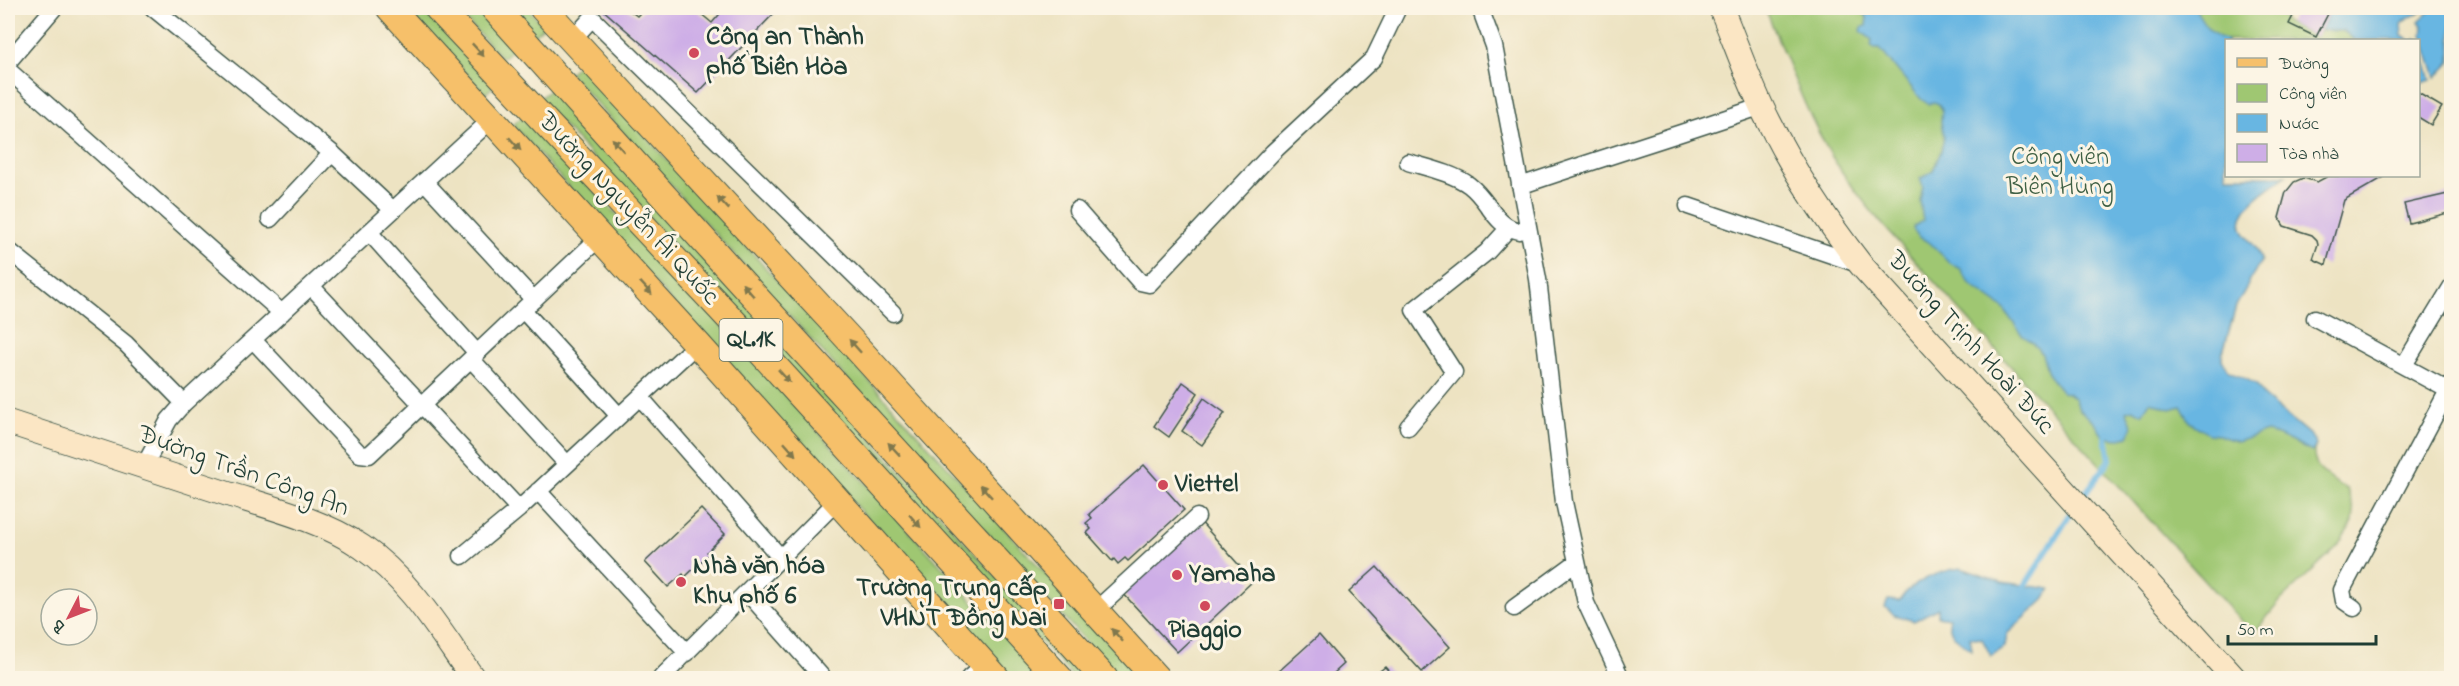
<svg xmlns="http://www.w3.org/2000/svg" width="2459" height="686" viewBox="0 0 2459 686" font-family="'Indie Flower',sans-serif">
<rect width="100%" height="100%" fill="#fcf5e5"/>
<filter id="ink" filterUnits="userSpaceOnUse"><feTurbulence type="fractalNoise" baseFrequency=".0167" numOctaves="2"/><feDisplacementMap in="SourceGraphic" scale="12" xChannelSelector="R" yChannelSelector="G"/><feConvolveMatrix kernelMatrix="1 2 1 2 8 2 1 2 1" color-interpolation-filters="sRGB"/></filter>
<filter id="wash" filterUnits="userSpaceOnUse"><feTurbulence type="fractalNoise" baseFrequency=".008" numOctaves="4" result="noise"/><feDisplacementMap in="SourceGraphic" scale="24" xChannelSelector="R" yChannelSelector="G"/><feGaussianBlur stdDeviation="1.35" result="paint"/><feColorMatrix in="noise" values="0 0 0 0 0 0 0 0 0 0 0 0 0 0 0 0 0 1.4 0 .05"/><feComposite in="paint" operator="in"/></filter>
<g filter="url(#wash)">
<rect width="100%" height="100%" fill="#ede3c2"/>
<path fill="#9fc772" stroke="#5f8253" stroke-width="1.5" d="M 405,8 L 426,8 L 495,85 L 485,94 Z
M 455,8 L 479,8 L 515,47 L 502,58 Z
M 509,8 L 527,8 L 544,26 L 534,35 Z
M 1765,8 L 2277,8 L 2287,23 L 2315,37 L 2321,30 L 2343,31 L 2355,40 L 2226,40 L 2226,176 L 2286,176 C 2272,186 2230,210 2244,233 C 2250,243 2260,249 2261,261 L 2236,306 L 2222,355 L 2222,360 L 2229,371 L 2256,384 L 2265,398 L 2311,436 L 2316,445 C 2307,465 2330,481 2347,489 L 2354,511 L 2353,522 L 2345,534 L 2338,546 L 2281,600 L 2253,634 L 1890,233 C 1869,209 1848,183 1831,155 C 1804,109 1786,57 1765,8 Z
M 579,64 L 1141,678 L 1119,678 L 569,73 Z
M 552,88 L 1088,678 L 1074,678 L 539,99 Z
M 523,116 L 711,314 L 1043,678 L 1011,678 L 513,125 Z"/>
<path fill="#68b6e2" stroke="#447a8b" stroke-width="1.5" d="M 1854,8 L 2195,8 C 2203,23 2210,35 2227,40 L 2226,176 L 2286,176 C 2272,186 2230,210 2244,233 C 2250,243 2260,249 2261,261 L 2236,306 L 2222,355 L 2222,360 L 2229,371 L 2256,384 L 2265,398 L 2311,436 L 2316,445 L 2312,452 L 2278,435 L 2266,432 L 2237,442 L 2219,435 L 2208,434 L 2190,422 L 2181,406 L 2171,409 L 2150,402 L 2142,414 L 2133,409 L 2126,411 L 2133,426 L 2128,436 L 2117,439 L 2106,437 L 2101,433 L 2095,423 L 2079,409 L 2074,398 L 2068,393 L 2062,392 L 2049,376 L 2042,354 L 2033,343 L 2022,335 L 2003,308 L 1971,285 L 1961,269 L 1950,263 L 1930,243 L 1919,237 L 1913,229 L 1914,226 L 1923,221 L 1920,200 L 1923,186 L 1920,179 L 1933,171 L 1941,151 L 1944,137 L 1941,122 L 1942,109 L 1939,104 L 1934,102 L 1928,104 L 1921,99 L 1880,49 L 1875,49 L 1871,45 L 1872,40 L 1861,31 L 1862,27 L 1866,26 L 1867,17 L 1858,8 Z
M 2331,8 L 2425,8 C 2417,15 2406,18 2401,24 L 2402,35 L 2410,40 L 2355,40 L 2343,31 L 2321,30 Z
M 2433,8 L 2452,8 L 2451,62 L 2436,78 L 2422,35 L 2423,27 L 2419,21 Z
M 2418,39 L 2431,80 L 2419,84 L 2418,40 L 2413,40 Z
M 1961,568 L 2002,582 L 2051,589 L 2044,600 L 2007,634 L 2005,646 L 1991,656 L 1982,639 L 1970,637 L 1972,650 C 1959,641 1948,635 1949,618 L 1938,616 L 1938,608 L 1914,621 L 1894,615 L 1885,607 L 1888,600 L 1899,601 C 1911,582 1939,571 1961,568 Z"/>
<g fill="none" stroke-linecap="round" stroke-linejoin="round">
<path stroke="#68b6e2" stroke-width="6" d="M 2081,499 L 2110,460 L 2106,437
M 2024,587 L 2073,510"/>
</g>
<g id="blocks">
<path fill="#ceaee7" d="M 601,8 L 626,8 L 637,16 L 645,8 L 694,8 L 712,23 L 725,8 L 779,8 L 698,93 Z
M 2297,8 L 2331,8 L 2316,37 L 2289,24 Z
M 2418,93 L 2442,107 L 2431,125 L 2418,117 Z
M 2328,176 L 2386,176 L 2344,200 L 2326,265 L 2313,259 L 2318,244 L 2317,240 L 2312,235 L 2284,226 L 2279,218 L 2286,192 L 2294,182 L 2303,178 L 2317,182 Z
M 2452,193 L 2452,212 L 2409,223 L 2404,204 Z
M 1183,382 L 1198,393 L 1169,437 L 1154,426 Z
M 1204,398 L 1225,413 L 1202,445 L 1182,431 Z
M 1144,465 L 1184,510 L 1128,561 L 1125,558 L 1118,564 L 1114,559 L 1112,561 L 1087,533 L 1091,529 L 1086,523 L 1092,518 L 1089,514 Z
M 701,509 L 725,534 L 707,552 L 709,554 L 685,577 L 683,574 L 668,587 L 645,562 Z
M 1199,520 L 1253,581 L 1177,652 L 1120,590 Z
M 1377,567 L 1450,647 L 1422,672 L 1349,592 Z
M 1319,635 L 1344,664 L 1333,674 L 1337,678 L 1283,678 L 1278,672 Z
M 1385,667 L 1395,678 L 1371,678 Z"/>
</g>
</g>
<g filter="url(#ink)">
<use href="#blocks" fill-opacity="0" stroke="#3e5649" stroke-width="1.5"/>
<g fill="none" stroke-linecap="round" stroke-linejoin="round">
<g stroke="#3e5649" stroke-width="19">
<path id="street" d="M 153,8 L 332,153 L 393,210
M 1480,8 L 1494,46 L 1538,279 L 1564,502 L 1586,603 L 1621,678
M 572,40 L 592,18 L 893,313
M 8,62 L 54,8
M 8,70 L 282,313
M 1408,162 C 1428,168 1452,173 1469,185 C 1490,201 1494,226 1519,231
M 424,181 L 534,300
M 1520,186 C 1601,158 1681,134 1762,106
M 1688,206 L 1861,265
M 1077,210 L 1140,282 L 1149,284 L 1273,152 L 1374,58 L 1398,8
M 270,219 L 332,153
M 369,232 L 477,353
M 8,250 L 126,344 L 184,403
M 311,286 L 519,509
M 523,310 L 619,416
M 2315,318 L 2448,390
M 253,340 L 360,454 L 369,455 L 599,238
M 471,359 L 567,464
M 2404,365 L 2452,286
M 640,397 L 781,558
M 1408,427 L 1454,372 L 1414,310 L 1487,252 L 1508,229
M 144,466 L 169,420 L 184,403 L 493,118
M 538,491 L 687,653
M 462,556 L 519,509 L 697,344
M 747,592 L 823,678
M 1514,608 L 1577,562
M 2354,608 L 2344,601 L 2342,590 L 2452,383
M 1095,611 L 1197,517
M 661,678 L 837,501
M 969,678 L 984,665"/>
</g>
<g stroke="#3e5649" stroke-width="26">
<path id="secondary" d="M 1721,8 C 1737,46 1750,86 1769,122 C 1795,174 1826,220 1861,265 L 2234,678
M 8,422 C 81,446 155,470 228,494 C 273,508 324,521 362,547 C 410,580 440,632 473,678"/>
</g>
<g stroke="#3e5649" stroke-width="29">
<path id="primary" d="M 390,8 L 697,344 L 996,678
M 438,8 L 754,344 L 1059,678
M 494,8 L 734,274 L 1104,678
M 543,8 L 849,339 L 1156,678"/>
</g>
<use href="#street" stroke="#fff" stroke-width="16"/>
<use href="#secondary" stroke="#fbe6c4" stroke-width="24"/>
<use href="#primary" stroke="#f6c06b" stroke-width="27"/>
</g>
<defs><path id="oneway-solid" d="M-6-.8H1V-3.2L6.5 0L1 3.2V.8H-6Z" transform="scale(1.5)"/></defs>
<g fill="#80784d">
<use href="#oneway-solid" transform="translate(478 50) rotate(47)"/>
<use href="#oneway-solid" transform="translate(515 144) rotate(48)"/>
<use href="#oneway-solid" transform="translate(618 145) rotate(-132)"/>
<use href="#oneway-solid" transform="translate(723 203) rotate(-133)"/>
<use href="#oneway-solid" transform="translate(646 288) rotate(47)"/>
<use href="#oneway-solid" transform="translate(748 290) rotate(-132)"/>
<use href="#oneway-solid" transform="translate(855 346) rotate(-132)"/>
<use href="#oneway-solid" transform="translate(784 376) rotate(48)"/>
<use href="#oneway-solid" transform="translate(790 449) rotate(48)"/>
<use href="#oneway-solid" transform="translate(894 449) rotate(-133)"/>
<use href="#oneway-solid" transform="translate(986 491) rotate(-132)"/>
<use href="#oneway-solid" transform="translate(915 521) rotate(48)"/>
<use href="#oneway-solid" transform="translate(1117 635) rotate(-132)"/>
</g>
</g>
<g fill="#d1495b" stroke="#fcf5e5" stroke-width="2">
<circle cx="694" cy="53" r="6"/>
<circle cx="1163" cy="485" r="6"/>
<circle cx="1177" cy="575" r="6"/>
<circle cx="681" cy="582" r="6"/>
<rect x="1053" y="598" width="12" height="12" rx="3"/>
<circle cx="1205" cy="606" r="6"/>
</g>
<g text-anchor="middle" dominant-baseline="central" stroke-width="6" stroke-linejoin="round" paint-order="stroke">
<rect fill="#fcf5e5" stroke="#617469" stroke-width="1.5" x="719.5" y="319" width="63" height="42" rx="4.5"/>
<g font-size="24" font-weight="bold" fill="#1f3d34">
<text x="751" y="340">QL.1K</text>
</g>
<g font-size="26" font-weight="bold" fill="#1f3d34" stroke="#fcf5e5" text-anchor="start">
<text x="706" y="38">Công an Thành<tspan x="706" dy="30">phố Biên Hòa</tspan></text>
<text x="1175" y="485">Viettel</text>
<text x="693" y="567">Nhà văn hóa<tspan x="693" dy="30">Khu phố 6</tspan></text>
<text x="1189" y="575">Yamaha</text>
<text x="1047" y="589" text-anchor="end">Trường Trung cấp<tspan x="1047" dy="30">VHNT Đồng Nai</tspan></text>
<text x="1205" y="631" text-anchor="middle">Piaggio</text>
</g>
<g font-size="26" fill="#3f6044" stroke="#fcf5e5">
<text x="2060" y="158">Công viên<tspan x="2060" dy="30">Biên Hùng</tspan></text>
</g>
<g font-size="26" fill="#1f3d34" stroke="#fcf5e5">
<text transform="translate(628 209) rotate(47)">Đường Nguyễn Ái Quốc</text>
<text transform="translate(1970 343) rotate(48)">Đường Trịnh Hoài Đức</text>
<text transform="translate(243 472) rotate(20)">Đường Trần Công An</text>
</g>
</g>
<rect width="2459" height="686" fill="none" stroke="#fcf5e5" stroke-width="30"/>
<rect x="2225" y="39" width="195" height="138" fill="#fcf5e5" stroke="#a4ab9e" stroke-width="1.5"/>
<rect x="2237" y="58" width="30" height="9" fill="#f6c06b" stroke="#a4ab9e" stroke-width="1.5"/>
<text x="2279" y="69" font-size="18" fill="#1f3d34">Đường</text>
<rect x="2237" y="84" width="30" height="18" fill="#9fc772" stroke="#a4ab9e" stroke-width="1.5"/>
<text x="2279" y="99" font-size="18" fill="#1f3d34">Công viên</text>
<rect x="2237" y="114" width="30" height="18" fill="#68b6e2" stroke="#a4ab9e" stroke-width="1.5"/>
<text x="2279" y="129" font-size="18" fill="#1f3d34">Nước</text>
<rect x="2237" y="144" width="30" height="18" fill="#ceaee7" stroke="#a4ab9e" stroke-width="1.5"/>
<text x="2279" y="159" font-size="18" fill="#1f3d34">Tòa nhà</text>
<g transform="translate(69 617) rotate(228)"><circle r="28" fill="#fcf5e5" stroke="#a4ab9e" stroke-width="1.5"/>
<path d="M0-4.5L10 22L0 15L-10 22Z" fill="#d1495b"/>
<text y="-9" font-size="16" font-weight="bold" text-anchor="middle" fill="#1f3d34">B</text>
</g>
<path d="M2228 635v9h148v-9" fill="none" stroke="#1f3d34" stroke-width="3"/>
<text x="2237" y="635" font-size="18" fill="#1f3d34" stroke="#fcf5e5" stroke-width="4.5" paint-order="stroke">50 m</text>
</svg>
